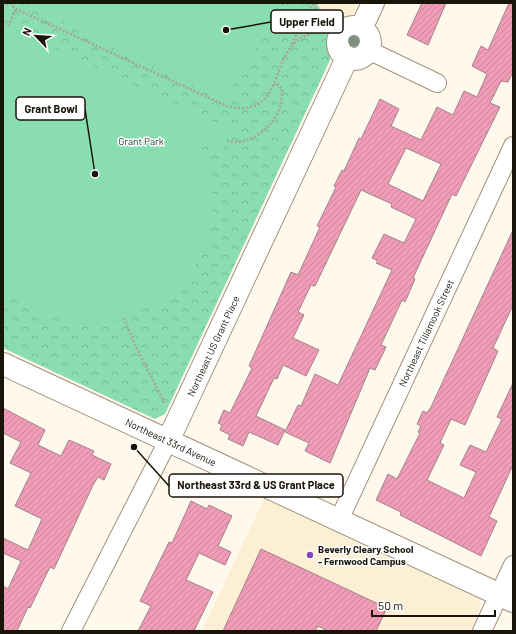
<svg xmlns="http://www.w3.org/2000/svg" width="516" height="634" viewBox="0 0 516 634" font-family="Barlow,sans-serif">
<defs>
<pattern id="park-crowns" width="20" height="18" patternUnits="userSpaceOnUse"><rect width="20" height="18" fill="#8addb1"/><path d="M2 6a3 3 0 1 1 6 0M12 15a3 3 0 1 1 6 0" fill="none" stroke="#76bd97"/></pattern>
<pattern id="building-hatch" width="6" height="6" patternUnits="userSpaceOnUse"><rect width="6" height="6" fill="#f09cb6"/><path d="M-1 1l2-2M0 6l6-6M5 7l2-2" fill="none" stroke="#cd869b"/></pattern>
</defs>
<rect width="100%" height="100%" fill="#fef8ed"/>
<path fill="#fdefd3" d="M 317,3 L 357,3 L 352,15 L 346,20 L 320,9 Z
M 264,499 L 479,599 L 481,603 L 480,608 L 470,631 L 202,631 Z"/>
<path fill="url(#park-crowns)" d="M 3,3 L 317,3 L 320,9 L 346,20 L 335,30 L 330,60 L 165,414 L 155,419 L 3,348 Z"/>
<path fill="#8addb1" d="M 33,3 L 281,3 L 226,100 L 99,41 Z
M 3,24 L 232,131 L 222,151 L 198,140 C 208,162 215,185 213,210 C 209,281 141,329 73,322 C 49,319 25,304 3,294 Z"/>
<path fill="url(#building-hatch)" stroke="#a2828b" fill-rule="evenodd" d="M 422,3 L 446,3 L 428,45 L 407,35 Z
M 509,3 L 513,3 L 513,72 L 508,82 L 501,81 L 490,103 L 500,107 L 456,196 L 452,194 L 413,278 L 415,279 L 405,302 L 402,300 L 381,345 L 386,347 L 375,370 L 370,368 L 330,463 L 305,451 L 309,443 L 285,432 L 298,405 L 301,406 L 315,374 L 338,385 L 392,270 L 376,263 L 378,261 L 372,258 L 384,234 L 404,243 L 416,219 L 391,207 L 392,204 L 361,190 L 315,286 L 311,285 L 298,312 L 304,315 L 293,338 L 319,350 L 306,376 L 283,365 L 277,379 L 274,378 L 256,416 L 285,430 L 278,445 L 249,432 L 243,446 L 228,439 L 230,435 L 220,430 L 222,425 L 218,423 L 224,410 L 230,413 L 252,368 L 249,366 L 291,272 L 298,275 L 320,227 L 317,226 L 336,187 L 334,186 L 342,170 L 344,171 L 359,138 L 361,139 L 380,99 L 399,109 L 391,126 L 421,140 L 437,107 L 453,115 L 464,91 L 477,97 L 487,74 L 472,66 L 481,46 L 488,50 ZM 406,148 L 441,164 L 423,201 L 388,184 Z
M 513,230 L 513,305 L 493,348 L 498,351 L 465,425 L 451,419 L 440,443 L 444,445 L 427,480 L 464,498 L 476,472 L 460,465 L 470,445 L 486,452 L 502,419 L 497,417 L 513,383 L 513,465 L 489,517 L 497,521 L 481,556 L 400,515 L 401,512 L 376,500 L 388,474 L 397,479 L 420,433 L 418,432 L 421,426 L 417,424 L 423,411 L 427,413 L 431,407 Z
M 3,408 L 45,430 L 38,445 L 61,456 L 69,440 L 94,451 L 92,455 L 111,464 L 104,480 L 98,477 L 93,485 L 54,569 L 50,567 L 30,608 L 28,607 L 17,631 L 3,631 L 3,586 L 8,589 L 21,561 L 3,553 L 3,538 L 28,550 L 42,519 L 15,506 L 31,473 L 10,463 L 21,442 L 3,433 Z
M 191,501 L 207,509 L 209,505 L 232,516 L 218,546 L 231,552 L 225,565 L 199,553 L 186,580 L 213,592 L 194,631 L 138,631 L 151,606 L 140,601 L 169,542 L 172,543 Z
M 261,549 L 387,608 L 376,631 L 328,631 L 318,626 L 315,631 L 223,631 Z"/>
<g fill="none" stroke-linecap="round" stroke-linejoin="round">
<g stroke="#a09379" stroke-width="20">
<path id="street" d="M 368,50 L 437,83
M 339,520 L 513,146
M 71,631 L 168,441
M 482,631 L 513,565"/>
</g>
<g stroke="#a09379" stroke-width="24">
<path id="secondary" d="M338 43a16 16 0 1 1 32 0a16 16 0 1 1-32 0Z
M 361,29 L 373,3
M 3,364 L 513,601
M 168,441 L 347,58"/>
</g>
<path stroke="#a9a398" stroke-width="2.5" stroke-dasharray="2 2" stroke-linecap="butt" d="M 10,3 L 16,9 L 227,106 C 232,107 239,109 245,108 C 285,105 270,46 310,34 C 324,30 327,30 339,36
M 314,3 L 318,21 L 328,30
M 8,26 L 16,9
M 292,44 L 308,11 L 314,3
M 227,140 C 248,148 273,127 280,108 C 282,102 282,95 282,89 L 276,82
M 124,318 L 134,343 L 165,404"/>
<use href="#street" stroke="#fff" stroke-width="18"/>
<use href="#secondary" stroke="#fff" stroke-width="22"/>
</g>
<circle fill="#7e9081" cx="354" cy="41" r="6"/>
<circle fill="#8a46ba" stroke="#fff" stroke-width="1.5" cx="310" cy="555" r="4"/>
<g text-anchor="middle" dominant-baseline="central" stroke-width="3" stroke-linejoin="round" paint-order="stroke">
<g font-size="10" fill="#153a29" stroke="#fff">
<text x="141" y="141">Grant Park</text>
</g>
<g font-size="10" fill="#1a150b" stroke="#fff">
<text transform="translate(426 333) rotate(-65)">Northeast Tillamook Street</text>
<text transform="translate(213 346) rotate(-65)">Northeast US Grant Place</text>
<text transform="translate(171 442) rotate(25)">Northeast 33rd Avenue</text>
</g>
<g font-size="10" font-weight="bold" fill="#1a150b" stroke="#fff" text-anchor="start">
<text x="318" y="549">Beverly Cleary School<tspan x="318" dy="12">- Fernwood Campus</tspan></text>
</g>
</g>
<path fill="none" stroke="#1a150b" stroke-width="1.5" d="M226 30L271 22M95 174L85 109M134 447L169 486"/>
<g fill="#1a150b" stroke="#fff" stroke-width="1.5">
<circle cx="226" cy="30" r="4"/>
<circle cx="95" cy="174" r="4"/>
<circle cx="134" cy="447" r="4"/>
</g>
<g fill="#fff" stroke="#1a150b" stroke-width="1.5">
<rect x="271" y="10" width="72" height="23" rx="4"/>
<rect x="16" y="97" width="69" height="23" rx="4"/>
<rect x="169" y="474" width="174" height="23" rx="4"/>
</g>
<g font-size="11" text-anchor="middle" font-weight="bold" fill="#1a150b">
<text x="307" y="26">Upper Field</text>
<text x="51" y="113">Grant Bowl</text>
<text x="256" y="489">Northeast 33rd &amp; US Grant Place</text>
</g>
<rect width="516" height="634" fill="none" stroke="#1a150b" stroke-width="8"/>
<g transform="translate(36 36) rotate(295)" stroke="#ffffff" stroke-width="3" paint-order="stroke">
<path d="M0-3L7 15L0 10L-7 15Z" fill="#1a150b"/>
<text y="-6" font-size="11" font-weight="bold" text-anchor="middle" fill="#1a150b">N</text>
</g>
<path d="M372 610v6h123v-6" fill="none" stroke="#1a150b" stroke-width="2"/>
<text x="378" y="610" font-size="12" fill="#1a150b" stroke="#ffffff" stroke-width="3" paint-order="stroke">50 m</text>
</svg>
